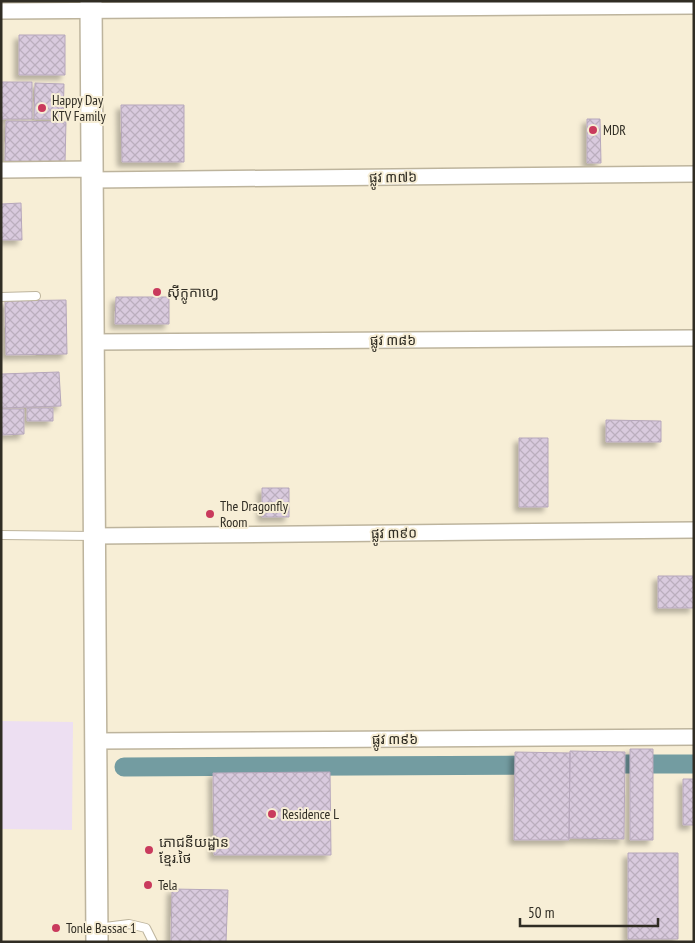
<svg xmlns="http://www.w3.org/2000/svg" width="695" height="943" viewBox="0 0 695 943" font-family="'PT Sans Narrow','Noto Sans Khmer',sans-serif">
<defs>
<pattern id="building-cross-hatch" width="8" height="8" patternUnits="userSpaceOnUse" patternTransform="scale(1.25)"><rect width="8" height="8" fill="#d9cade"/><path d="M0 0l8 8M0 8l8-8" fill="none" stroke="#bbaebe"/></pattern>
<filter id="shadow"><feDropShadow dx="-4.5" dy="4.5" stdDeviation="2.5" flood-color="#0004"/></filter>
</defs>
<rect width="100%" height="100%" fill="#f7eed6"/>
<path fill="#eddff2" d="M 1,721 L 73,722 L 72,830 L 1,829 Z"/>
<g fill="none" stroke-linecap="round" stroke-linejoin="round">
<path stroke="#739ca1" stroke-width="19" d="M 600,764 L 694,764
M 124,767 L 540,765"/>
</g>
<path fill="url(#building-cross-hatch)" stroke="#b6a7bb" filter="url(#shadow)" d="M 19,35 L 65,35 L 65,75 L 19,75 Z
M 1,82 L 32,82 L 32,119 L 1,119 Z
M 35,83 L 64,84 L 63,119 L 34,119 Z
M 121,105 L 184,105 L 184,162 L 122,162 Z
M 587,119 L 600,119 L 601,163 L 587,163 Z
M 6,121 L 66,122 L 65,162 L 5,161 Z
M 21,203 L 22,240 L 1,240 L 1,204 Z
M 116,297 L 169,297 L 169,324 L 115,324 Z
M 66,300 L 67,354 L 6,355 L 5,301 Z
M 59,372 L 61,406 L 1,408 L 1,374 Z
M 27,408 L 53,408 L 53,421 L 27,421 Z
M 1,409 L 24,409 L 24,434 L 2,435 Z
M 606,420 L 661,421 L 661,442 L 606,442 Z
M 519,438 L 548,438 L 548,507 L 519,507 Z
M 262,488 L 289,488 L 289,517 L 262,517 Z
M 658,576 L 694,576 L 694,608 L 658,608 Z
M 630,749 L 653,749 L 653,840 L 630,840 Z
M 570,751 L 625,752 L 624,839 L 569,838 Z
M 515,752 L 570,753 L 569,840 L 514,840 Z
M 330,772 L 331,855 L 214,855 L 213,773 Z
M 683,779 L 694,779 L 694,825 L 683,825 Z
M 628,853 L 678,853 L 678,939 L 628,939 Z
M 172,889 L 228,890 L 226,942 L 171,942 Z"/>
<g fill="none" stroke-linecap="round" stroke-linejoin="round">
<g stroke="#bdb49d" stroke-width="10">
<path id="lane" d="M 1,297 L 36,296
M 1,535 L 94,536
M 97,928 L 129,924 L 146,928 L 153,942"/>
</g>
<g stroke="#bdb49d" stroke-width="18">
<path id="street" d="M 1,11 L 694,6
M 1,170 L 92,169
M 92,180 L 694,174
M 93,342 L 694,338
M 94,536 L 694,530
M 96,741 L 694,737"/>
</g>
<g stroke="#bdb49d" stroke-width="24">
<path id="secondary" d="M 91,1 L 97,942"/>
</g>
<use href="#lane" stroke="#fff" stroke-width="8"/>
<use href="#street" stroke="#fff" stroke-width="15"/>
<use href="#secondary" stroke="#fff" stroke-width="21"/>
</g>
<g fill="#c93a5d" stroke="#f7eed6" stroke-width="2">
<circle cx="42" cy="108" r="5"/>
<circle cx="593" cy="130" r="5"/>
<circle cx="157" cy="292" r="5"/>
<circle cx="210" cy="514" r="5"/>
<circle cx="272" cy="814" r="5"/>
<circle cx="149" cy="850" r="5"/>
<circle cx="148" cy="885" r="5"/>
<circle cx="56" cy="928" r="5"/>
</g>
<g text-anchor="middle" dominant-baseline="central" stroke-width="4" stroke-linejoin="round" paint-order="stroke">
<g font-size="14" fill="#302d24" stroke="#f7eed6" text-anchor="start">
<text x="52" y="100">Happy Day<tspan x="52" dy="16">KTV Family</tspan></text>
<text x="603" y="130">MDR</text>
<text x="167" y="292">ស៊ីក្លូកាហ្វេ</text>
<text x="220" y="506">The Dragonfly<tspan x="220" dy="16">Room</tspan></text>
<text x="282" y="814">Residence L</text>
<text x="159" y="842">ភោជនីយដ្ឋាន<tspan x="159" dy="16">ខ្មែរ.ថៃ</tspan></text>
<text x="158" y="885">Tela</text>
<text x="66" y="928">Tonle Bassac 1</text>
</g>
<g font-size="14" fill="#302d24" stroke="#f7eed6">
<text transform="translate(393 177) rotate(-1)">ផ្លូវ ៣៧៦</text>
<text x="393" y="340">ផ្លូវ ៣៨៦</text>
<text transform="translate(394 533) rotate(-1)">ផ្លូវ ៣៩០</text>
<text x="395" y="739">ផ្លូវ ៣៩៦</text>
</g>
</g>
<rect width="695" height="943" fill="none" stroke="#302d24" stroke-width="5"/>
<path d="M520 918v8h138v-8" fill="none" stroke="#302d24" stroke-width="2.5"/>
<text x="528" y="918" font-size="15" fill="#302d24" stroke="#f7eed6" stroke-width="4" paint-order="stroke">50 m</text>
</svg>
